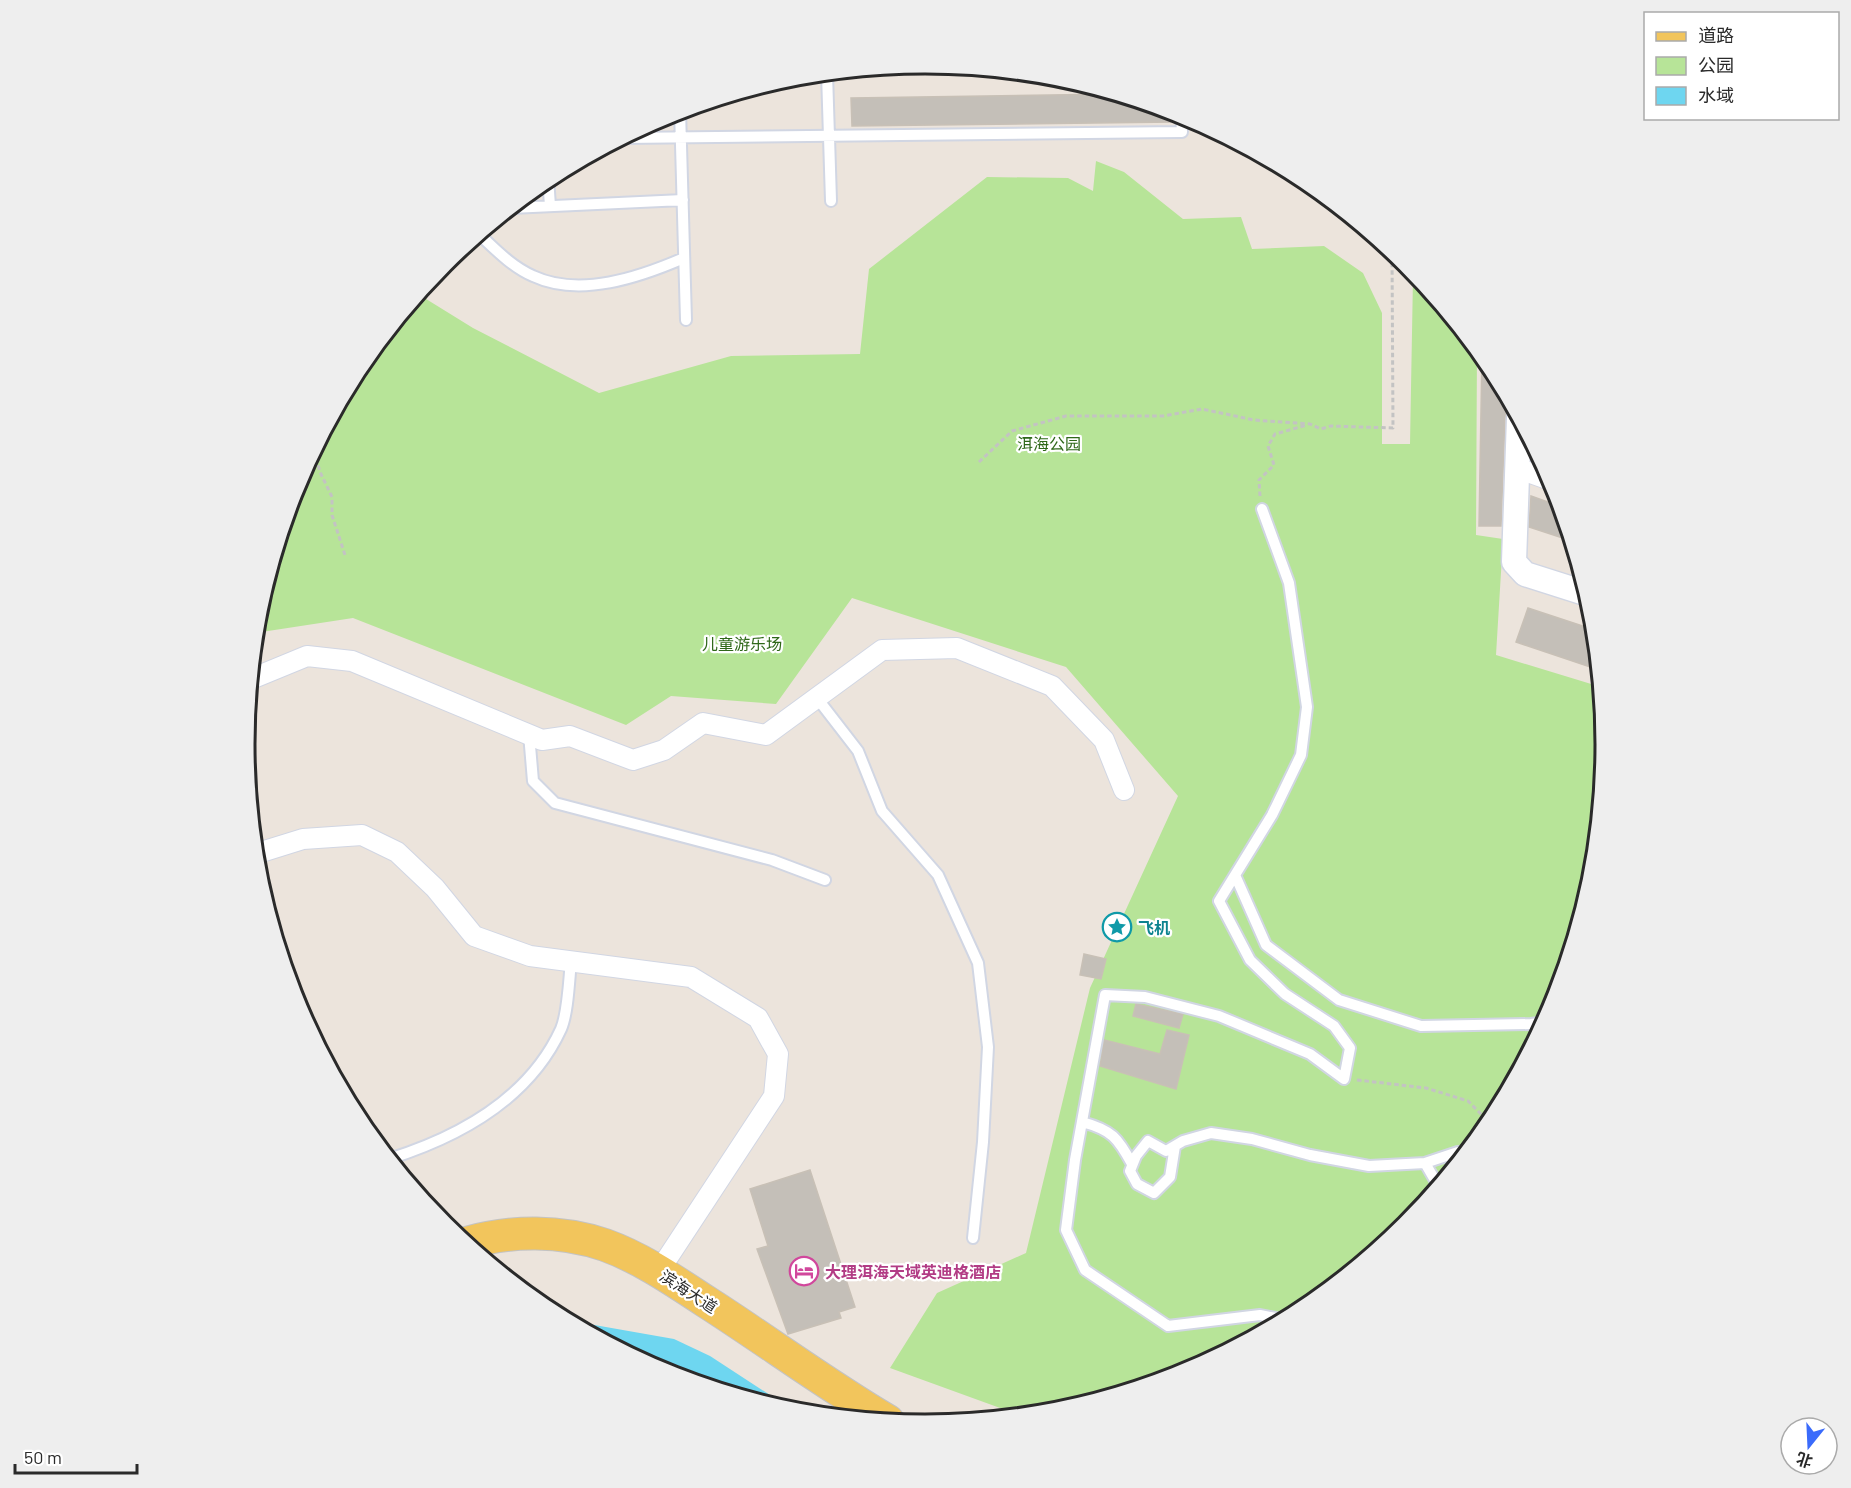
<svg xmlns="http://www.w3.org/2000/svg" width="1851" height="1488" viewBox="0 0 1851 1488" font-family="Barlow,'Noto Sans SC',sans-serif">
<rect width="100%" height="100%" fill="#ece4dc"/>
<path fill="#b7e498" d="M 1096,161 L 1124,172 L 1183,219 L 1241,217 L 1252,249 L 1324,246 L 1363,273 L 1382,313 L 1382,444 L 1410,444 L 1413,277 L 1418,275 L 1477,348 L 1476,535 L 1503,539 L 1496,655 L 1601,687 L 1606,744 L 1593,877 L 1555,1005 L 1492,1123 L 1407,1226 L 1304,1310 L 1186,1373 L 1058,1412 L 1022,1416 L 890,1368 L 937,1293 L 1026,1253 L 1090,988 L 1178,796 L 1066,667 L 852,598 L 776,704 L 671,696 L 626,725 L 353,618 L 255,633 L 258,611 L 296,483 L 359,365 L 418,294 L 473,328 L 599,393 L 731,356 L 860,354 L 869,269 L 987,177 L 1068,178 L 1093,191 Z"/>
<path fill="#6ed6f0" d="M 566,1320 L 674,1339 L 710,1356 L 796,1412 L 665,1373 Z"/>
<path fill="#c4bfb8" stroke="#c8c0b6" stroke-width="1.5" d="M 1116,94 L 1174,111 L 1174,122 L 852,126 L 851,98 Z
M 1482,354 L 1492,366 L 1510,401 L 1505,418 L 1501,526 L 1479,526 Z
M 1531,496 L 1562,507 L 1572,541 L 1529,527 Z
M 1528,608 L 1595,630 L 1599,670 L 1516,642 Z
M 1084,954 L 1106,959 L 1101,979 L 1080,975 Z
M 1136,1004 L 1183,1014 L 1179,1028 L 1133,1016 Z
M 1167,1030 L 1189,1035 L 1176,1089 L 1100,1066 L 1104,1040 L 1160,1054 Z
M 810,1170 L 855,1307 L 839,1312 L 841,1318 L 788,1334 L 757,1249 L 768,1246 L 750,1189 Z"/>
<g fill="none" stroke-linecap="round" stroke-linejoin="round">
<g stroke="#d1d6e3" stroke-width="14">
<path id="service" d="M 827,73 L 831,201
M 680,110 L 686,320
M 622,138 L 1182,132 L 1181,113
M 548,177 L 550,206
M 511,208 L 683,200
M 479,234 C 495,249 512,267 533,276 C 580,298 640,277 684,258
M 1262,509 L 1289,583 L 1307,707 L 1301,755 L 1272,815 L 1219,901 L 1250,960 L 1285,994 L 1334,1026 L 1350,1048 L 1344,1079 L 1310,1054 L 1219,1016 L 1145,997 L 1105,995 L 1075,1160 L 1066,1230 L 1085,1270 L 1168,1326 L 1260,1315 L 1286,1320
M 817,698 L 858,751 L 882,811 L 938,875 L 978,963 L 988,1047 L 983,1142 L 973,1238
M 529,734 L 533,781 L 555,803 L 772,860 L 825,880
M 1235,875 L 1266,945 L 1339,1000 L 1421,1026 L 1531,1024 L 1546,1022
M 1082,1122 C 1112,1130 1118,1138 1132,1164
M 1175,1146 L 1170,1177 L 1154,1193 L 1137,1184 L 1130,1171 L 1136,1156 L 1148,1141 L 1166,1151 L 1183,1141 L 1211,1133 L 1252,1139 L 1310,1155 L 1369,1166 L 1425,1163 L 1439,1187
M 389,1159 C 459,1137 529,1099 561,1029 C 568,1013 569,980 571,961
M 1425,1163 L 1458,1152 L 1467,1153"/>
</g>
<g stroke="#d1d6e3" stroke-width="22">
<path id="minor" d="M 1517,468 L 1553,481
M 251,679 L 307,656 L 352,661 L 542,740 L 570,736 L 633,760 L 664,750 L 703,723 L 766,735 L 882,650 L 957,648 L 1052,686 L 1104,740 L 1124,790
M 255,854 L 303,839 L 362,835 L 397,852 L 435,888 L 474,936 L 530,956 L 691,977 L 758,1018 L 778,1054 L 774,1096 L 659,1271"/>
</g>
<g stroke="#d1d6e3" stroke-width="27">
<path id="tertiary" d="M 1519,418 L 1514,562 L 1525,574 L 1588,594"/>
</g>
<g stroke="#c3c3c3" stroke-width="34">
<path id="primary" d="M 466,1243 C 511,1230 561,1230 605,1245 C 641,1258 673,1280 705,1301 C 766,1340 825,1384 888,1421"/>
</g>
<path stroke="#c3c3c3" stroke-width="3" stroke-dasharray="4.5 3" stroke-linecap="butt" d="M 314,451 L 320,472 L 332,497 L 332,515 L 345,555
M 979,462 L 1012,431 L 1066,416 L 1163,416 L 1202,409 L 1254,420 L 1310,424 L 1321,429 L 1331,426 L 1393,428 L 1392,250
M 1260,496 L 1259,480 L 1274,465 L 1268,446 L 1275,434 L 1307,425
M 1357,1080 L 1426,1088 L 1468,1101 L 1491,1124"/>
<use href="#service" stroke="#fff" stroke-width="10"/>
<use href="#minor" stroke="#fff" stroke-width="20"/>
<use href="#tertiary" stroke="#fff" stroke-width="24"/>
<use href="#primary" stroke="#f2c55c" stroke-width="32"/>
</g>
<defs>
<g id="sight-ring" transform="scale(1.5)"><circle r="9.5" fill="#fff" stroke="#0f9aa8" stroke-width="1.5"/><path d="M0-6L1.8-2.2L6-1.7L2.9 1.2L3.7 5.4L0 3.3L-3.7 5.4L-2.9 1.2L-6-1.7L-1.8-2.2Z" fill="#0f9aa8"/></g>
<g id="hotel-ring" transform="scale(1.5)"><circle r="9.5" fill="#fff" stroke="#d1479c" stroke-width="1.5"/><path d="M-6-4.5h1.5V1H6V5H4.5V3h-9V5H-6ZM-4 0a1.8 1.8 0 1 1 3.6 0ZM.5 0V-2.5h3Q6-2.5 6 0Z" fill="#d1479c"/></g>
</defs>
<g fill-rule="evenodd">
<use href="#sight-ring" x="1117" y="927"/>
<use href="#hotel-ring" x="804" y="1271"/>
</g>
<g text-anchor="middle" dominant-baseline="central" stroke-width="4.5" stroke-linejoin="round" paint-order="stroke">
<g font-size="16" fill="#2f6819" stroke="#fff">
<text x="1049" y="443">洱海公园</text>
<text x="742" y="643">儿童游乐场</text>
</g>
<g font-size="16" font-weight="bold" fill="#0d838f" stroke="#fff" text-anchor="start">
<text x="1138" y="927">飞机</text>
</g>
<g font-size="16" font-weight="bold" fill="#b23c85" stroke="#fff" text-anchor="start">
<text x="825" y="1271">大理洱海天域英迪格酒店</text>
</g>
<g font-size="16" fill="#2a2a2a" stroke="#fff">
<text transform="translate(689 1291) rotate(33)">滨海大道</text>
</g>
</g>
<path d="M0 0H1851V1488H0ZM255 744a670 670 0 1 1 1340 0a670 670 0 1 1-1340 0Z" fill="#eee" fill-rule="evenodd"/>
<path fill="none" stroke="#2a2a2a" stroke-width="3" d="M255 744a670 670 0 1 1 1340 0a670 670 0 1 1-1340 0Z"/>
<rect x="1644" y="12" width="195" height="108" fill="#ffffff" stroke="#aaaaaa" stroke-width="1.5"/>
<rect x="1656" y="32" width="30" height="9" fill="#f2c55c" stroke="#aaaaaa" stroke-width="1.5"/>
<text x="1698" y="42" font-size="18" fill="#2a2a2a">道路</text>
<rect x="1656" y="57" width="30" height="18" fill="#b7e498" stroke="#aaaaaa" stroke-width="1.5"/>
<text x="1698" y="72" font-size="18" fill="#2a2a2a">公园</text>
<rect x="1656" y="87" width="30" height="18" fill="#6ed6f0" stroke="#aaaaaa" stroke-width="1.5"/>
<text x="1698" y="102" font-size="18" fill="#2a2a2a">水域</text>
<g transform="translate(1809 1446) rotate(198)"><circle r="28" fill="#ffffff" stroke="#aaaaaa" stroke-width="1.5"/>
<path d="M0-4.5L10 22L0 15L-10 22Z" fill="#3a6bfb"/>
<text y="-9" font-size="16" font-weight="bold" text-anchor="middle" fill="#2a2a2a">北</text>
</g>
<path d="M15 1464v9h122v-9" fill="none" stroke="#2a2a2a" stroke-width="3"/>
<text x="24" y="1464" font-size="18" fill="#2a2a2a" stroke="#ffffff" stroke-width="4.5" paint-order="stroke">50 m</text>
</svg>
